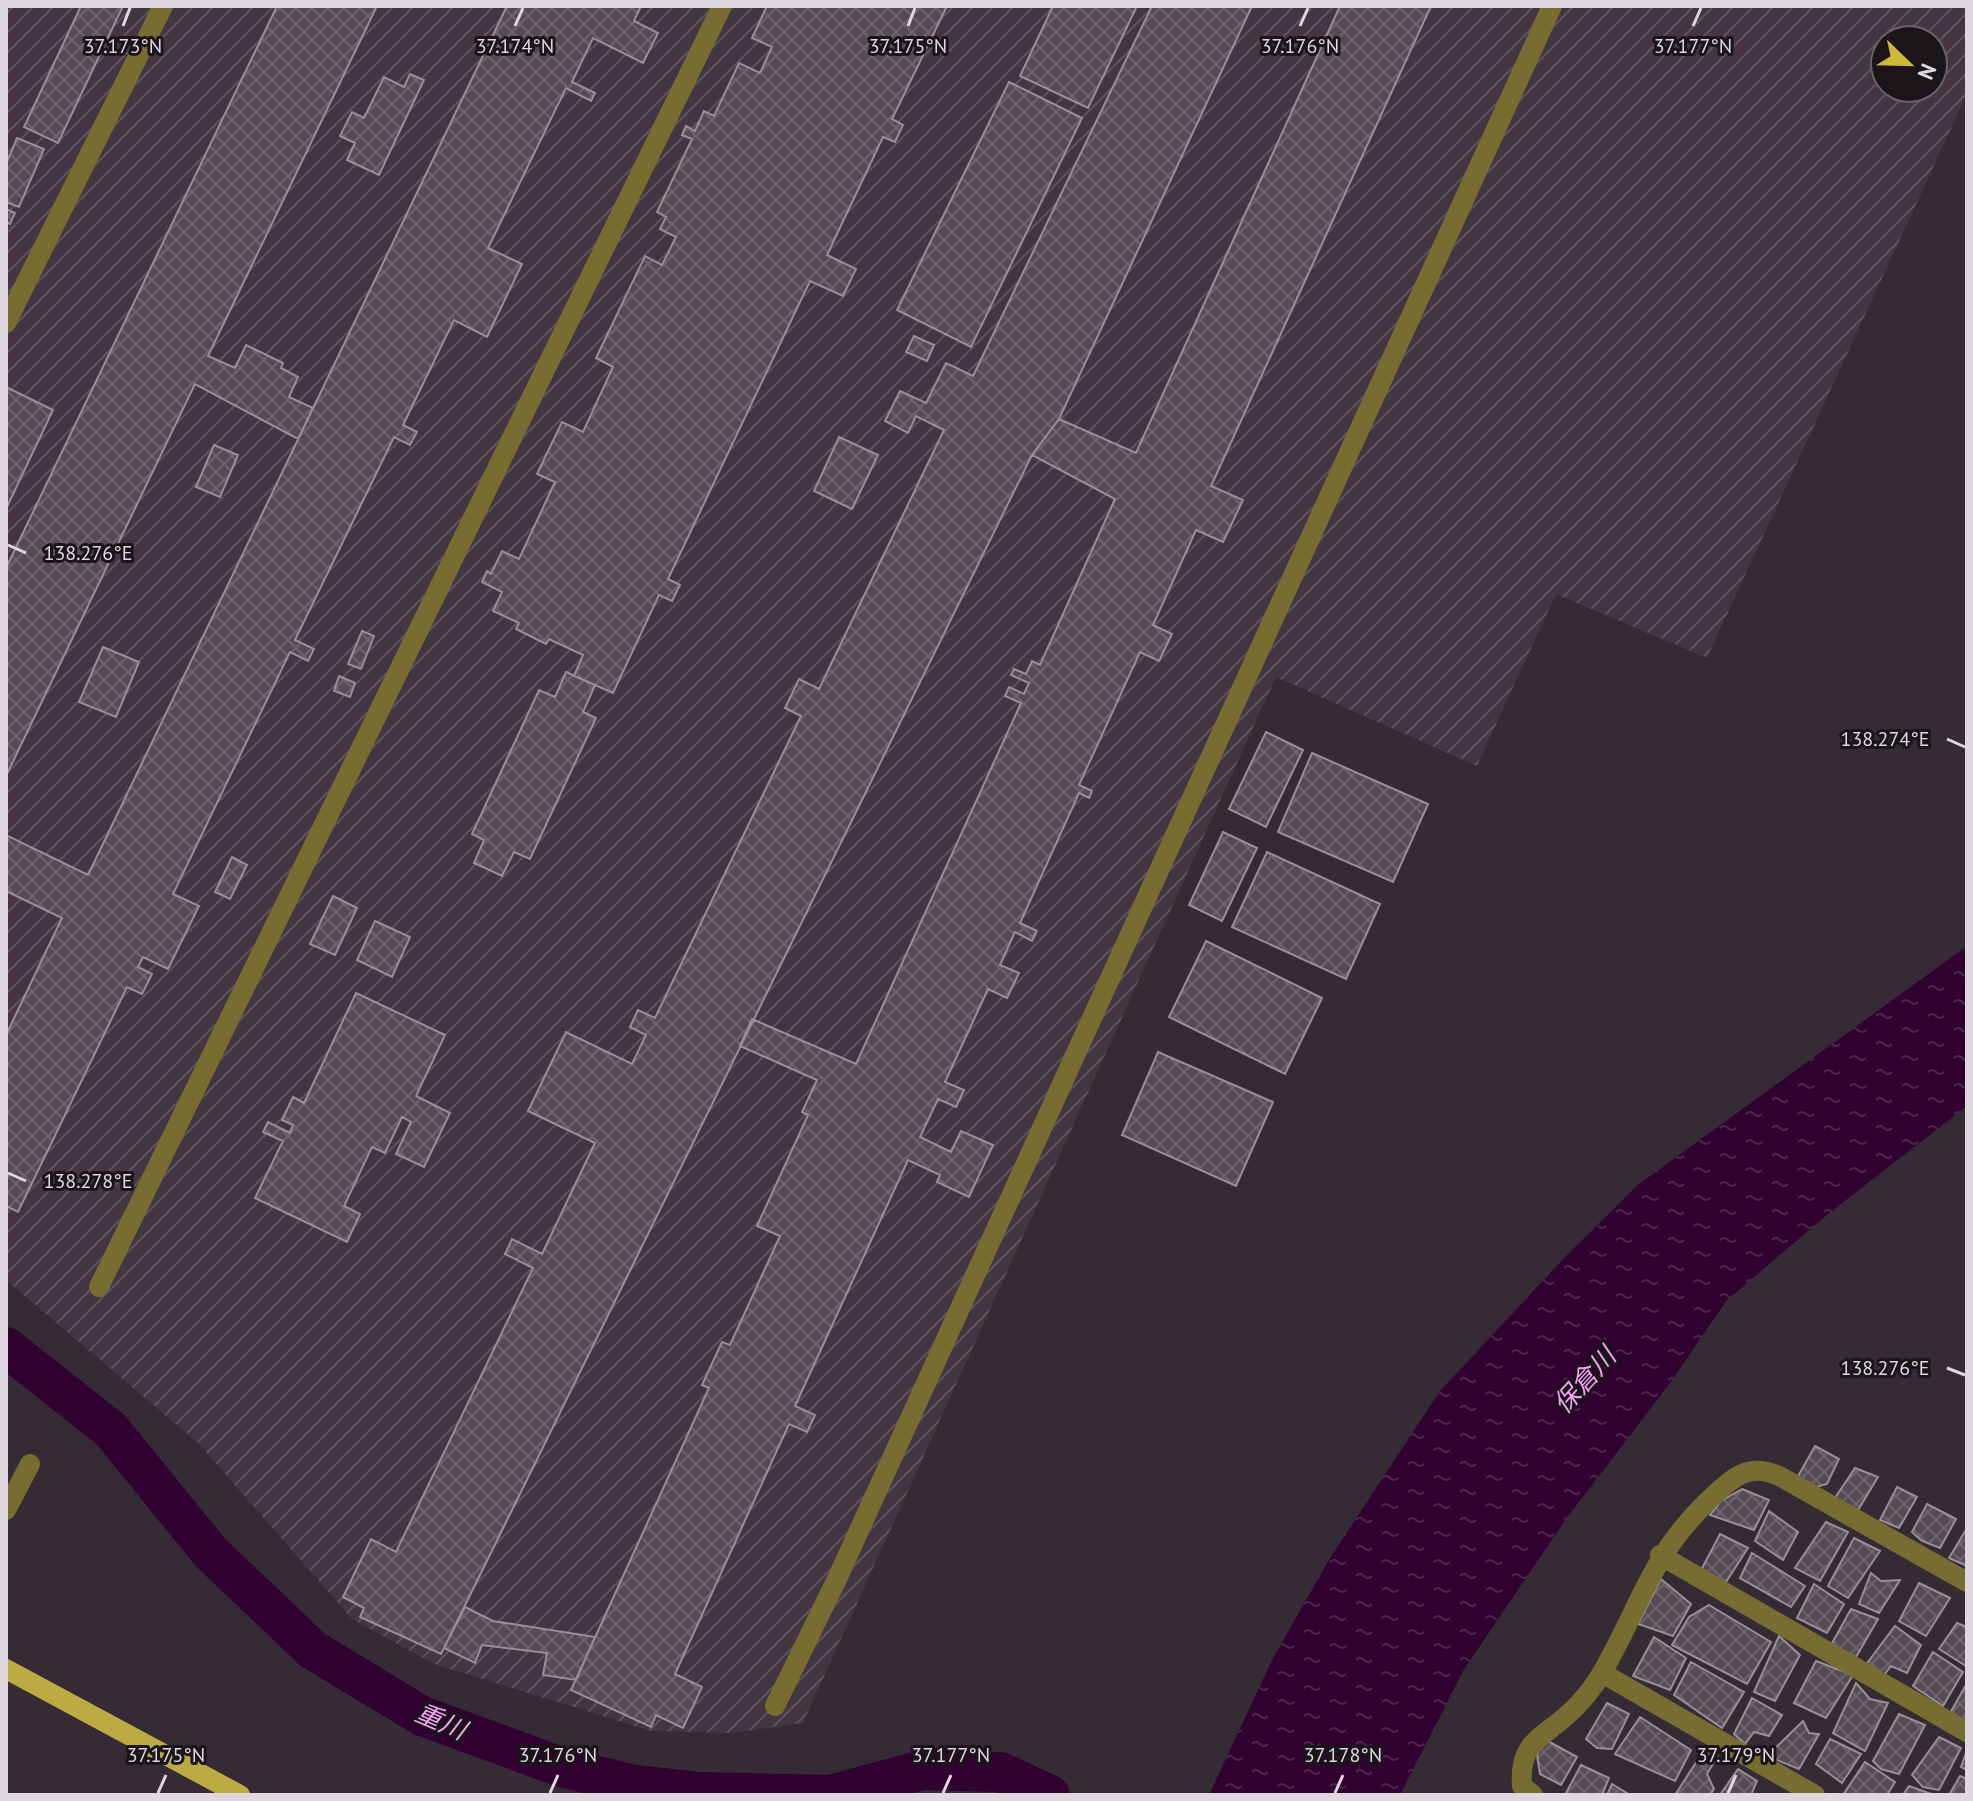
<svg xmlns="http://www.w3.org/2000/svg" width="1973" height="1801" viewBox="0 0 1973 1801" font-family="'PT Sans','Noto Sans JP',sans-serif">
<defs>
<pattern id="industrial-furrows" width="10" height="10" patternUnits="userSpaceOnUse" patternTransform="scale(2)"><rect width="10" height="10" fill="#433542"/><path d="M-1 1l2-2M0 10L10 0M9 11l2-2" fill="none" stroke="#5e525d"/></pattern>
<pattern id="water-ripples" width="26" height="14" patternUnits="userSpaceOnUse" patternTransform="scale(2)"><rect width="26" height="14" fill="#300131"/><path d="M2 4q2-2 4 0t4 0M15 11q2-2 4 0t4 0" fill="none" stroke="#4e254e"/></pattern>
<pattern id="building-cross-hatch" width="8" height="8" patternUnits="userSpaceOnUse" patternTransform="scale(2)"><rect width="8" height="8" fill="#564b55"/><path d="M0 0l8 8M0 8l8-8" fill="none" stroke="#6e646d"/></pattern>
</defs>
<rect width="100%" height="100%" fill="#352b34"/>
<path fill="url(#industrial-furrows)" fill-rule="evenodd" d="M 6,6 L 1967,6 L 1967,94 L 1707,658 L 1556,594 L 1477,766 L 1276,677 L 803,1723 L 731,1733 L 651,1731 L 434,1664 L 352,1619 L 198,1443 L 6,1280 ZM 1885,40 L 1933,40 L 1933,88 L 1885,88 Z"/>
<path fill="url(#water-ripples)" d="M 1967,946 L 1967,1106 L 1828,1214 L 1727,1300 L 1670,1383 L 1566,1519 L 1463,1671 L 1400,1795 L 1209,1795 L 1272,1660 L 1330,1558 L 1440,1391 L 1567,1255 L 1639,1184 Z"/>
<g fill="none" stroke-linecap="round" stroke-linejoin="round">
<path stroke="#300131" stroke-width="40" d="M 6,1347 L 111,1430 L 210,1552 L 313,1650 L 422,1716 L 561,1767 L 629,1784 L 699,1792 L 830,1795 L 922,1770 L 1000,1772 L 1050,1795"/>
</g>
<path fill="url(#building-cross-hatch)" stroke="#9a8e99" stroke-width="2" d="M 81,6 L 123,6 L 58,143 L 24,127 Z
M 277,6 L 377,6 L 208,356 L 235,368 L 246,345 L 283,363 L 281,368 L 298,377 L 289,397 L 313,408 L 298,439 L 195,384 L 6,776 L 6,568 Z
M 507,6 L 641,6 L 634,21 L 658,33 L 643,63 L 593,38 L 572,82 L 595,93 L 591,101 L 566,88 L 488,248 L 522,264 L 487,337 L 454,320 L 403,425 L 417,432 L 410,445 L 394,437 L 295,640 L 314,649 L 308,661 L 290,652 L 173,894 L 199,906 L 168,969 L 143,957 L 138,967 L 152,974 L 142,994 L 127,987 L 18,1212 L 6,1206 L 6,1035 L 62,918 L 6,891 L 6,835 L 88,875 Z
M 767,6 L 947,6 L 892,119 L 903,125 L 895,142 L 883,137 L 827,255 L 856,269 L 843,296 L 810,281 L 668,579 L 680,585 L 672,601 L 659,595 L 613,693 L 574,676 L 583,655 L 549,639 L 546,644 L 516,629 L 519,623 L 493,611 L 502,592 L 482,582 L 487,571 L 491,574 L 502,551 L 519,559 L 555,482 L 537,474 L 562,422 L 583,432 L 613,367 L 596,358 L 645,256 L 662,265 L 676,237 L 660,229 L 666,217 L 657,212 L 692,139 L 682,135 L 686,126 L 695,131 L 704,111 L 714,116 L 739,63 L 760,73 L 772,47 L 752,38 Z
M 1053,6 L 1137,6 L 1088,108 L 1020,76 Z
M 1152,6 L 1252,6 L 1059,419 L 1032,455 L 444,1648 L 441,1654 L 360,1617 L 364,1608 L 343,1597 L 371,1539 L 396,1552 L 533,1268 L 505,1254 L 512,1239 L 542,1254 L 595,1143 L 528,1111 L 566,1032 L 632,1064 L 646,1035 L 630,1027 L 638,1010 L 655,1018 L 801,716 L 785,708 L 799,679 L 819,689 L 944,430 L 916,416 L 908,433 L 885,421 L 900,391 L 926,403 L 946,363 L 973,376 Z
M 1340,6 L 1431,6 L 1211,486 L 1243,500 L 1223,542 L 1196,530 L 1153,625 L 1172,634 L 1159,661 L 1140,652 L 1079,785 L 1092,791 L 1089,798 L 1079,793 L 1020,923 L 1037,931 L 1032,941 L 1015,932 L 1000,965 L 1019,973 L 1007,998 L 988,989 L 945,1082 L 964,1090 L 956,1107 L 938,1099 L 920,1137 L 951,1152 L 961,1131 L 993,1145 L 969,1197 L 937,1182 L 940,1175 L 908,1160 L 795,1406 L 815,1415 L 807,1432 L 789,1424 L 675,1674 L 702,1687 L 683,1728 L 656,1715 L 651,1727 L 571,1690 L 709,1388 L 702,1385 L 722,1342 L 730,1345 L 780,1236 L 757,1226 L 808,1115 L 802,1112 L 817,1080 L 740,1046 L 752,1019 L 856,1064 L 1021,703 L 1005,696 L 1009,687 L 1024,694 L 1029,683 L 1011,675 L 1014,669 L 1026,674 L 1032,661 L 1040,665 L 1115,499 L 1032,455 L 1059,419 L 1136,453 Z
M 410,74 L 424,80 L 379,175 L 347,160 L 355,143 L 340,136 L 352,112 L 364,118 L 384,77 L 404,87 Z
M 1009,82 L 1082,118 L 971,347 L 897,310 Z
M 17,138 L 44,149 L 19,207 L 6,202 L 6,164 Z
M 6,209 L 15,213 L 10,224 L 6,222 Z
M 914,336 L 934,345 L 927,361 L 906,352 Z
M 6,387 L 53,410 L 6,509 Z
M 839,437 L 878,455 L 852,509 L 814,491 Z
M 214,445 L 238,455 L 220,497 L 196,487 Z
M 362,631 L 374,636 L 361,669 L 348,664 Z
M 103,647 L 139,662 L 116,717 L 79,702 Z
M 566,672 L 595,685 L 583,712 L 596,718 L 530,859 L 514,852 L 502,876 L 474,863 L 484,840 L 472,834 L 539,690 L 555,697 Z
M 339,676 L 355,683 L 350,697 L 334,691 Z
M 1266,732 L 1303,750 L 1266,827 L 1229,809 Z
M 1312,753 L 1428,804 L 1393,882 L 1278,832 Z
M 1223,832 L 1257,848 L 1222,921 L 1189,905 Z
M 1267,852 L 1380,904 L 1346,979 L 1232,927 Z
M 232,857 L 247,865 L 230,899 L 215,892 Z
M 333,896 L 357,908 L 335,955 L 310,944 Z
M 375,921 L 410,937 L 392,977 L 357,960 Z
M 1206,941 L 1322,998 L 1285,1074 L 1169,1017 Z
M 356,993 L 445,1035 L 416,1096 L 450,1113 L 424,1167 L 396,1154 L 411,1122 L 402,1117 L 385,1153 L 372,1147 L 344,1206 L 360,1214 L 347,1242 L 255,1198 L 283,1141 L 263,1132 L 268,1122 L 290,1133 L 293,1125 L 282,1120 L 293,1097 L 304,1103 Z
M 1158,1052 L 1273,1102 L 1236,1186 L 1122,1135 Z
M 1815,1446 L 1839,1459 L 1827,1484 L 1812,1488 L 1797,1478 Z
M 1855,1468 L 1878,1477 L 1855,1515 L 1833,1501 Z
M 1897,1487 L 1917,1497 L 1899,1528 L 1880,1520 Z
M 1742,1489 L 1769,1500 L 1754,1530 L 1710,1515 L 1721,1501 Z
M 1927,1504 L 1956,1519 L 1940,1548 L 1922,1541 L 1912,1532 Z
M 1769,1511 L 1798,1532 L 1783,1560 L 1755,1541 Z
M 1826,1522 L 1848,1532 L 1820,1581 L 1795,1568 Z
M 1967,1528 L 1967,1566 L 1949,1558 Z
M 1720,1534 L 1748,1548 L 1724,1585 L 1699,1574 Z
M 1854,1538 L 1880,1551 L 1848,1598 L 1828,1586 Z
M 1752,1553 L 1805,1586 L 1791,1607 L 1740,1578 Z
M 1871,1573 L 1881,1581 L 1900,1580 L 1879,1613 L 1859,1604 Z
M 1661,1579 L 1691,1604 L 1673,1636 L 1638,1624 Z
M 1919,1583 L 1950,1598 L 1926,1636 L 1899,1621 Z
M 1814,1584 L 1844,1604 L 1827,1633 L 1797,1618 Z
M 1709,1605 L 1771,1642 L 1747,1684 L 1672,1645 L 1689,1617 Z
M 465,1607 L 493,1621 L 595,1637 L 576,1680 L 543,1675 L 547,1653 L 482,1645 L 475,1663 L 444,1648 Z
M 1851,1609 L 1878,1619 L 1856,1657 L 1831,1645 Z
M 1957,1623 L 1967,1627 L 1966,1666 L 1939,1649 Z
M 1895,1626 L 1921,1645 L 1907,1673 L 1891,1666 L 1884,1675 L 1865,1666 Z
M 1779,1636 L 1800,1655 L 1775,1701 L 1754,1692 Z
M 1654,1637 L 1686,1658 L 1670,1690 L 1633,1676 Z
M 1933,1652 L 1963,1672 L 1943,1706 L 1913,1686 Z
M 1816,1661 L 1853,1675 L 1826,1718 L 1794,1703 Z
M 1691,1662 L 1744,1692 L 1722,1728 L 1674,1695 Z
M 1856,1683 L 1870,1699 L 1888,1703 L 1865,1751 L 1833,1733 Z
M 1967,1683 L 1967,1723 L 1949,1715 Z
M 1752,1698 L 1782,1715 L 1769,1736 L 1754,1732 L 1745,1744 L 1734,1734 Z
M 1607,1703 L 1629,1714 L 1612,1749 L 1597,1748 L 1586,1739 Z
M 1899,1714 L 1925,1725 L 1899,1774 L 1881,1769 L 1873,1761 Z
M 1640,1717 L 1691,1750 L 1675,1781 L 1615,1754 Z
M 1803,1721 L 1809,1733 L 1819,1734 L 1799,1769 L 1767,1756 Z
M 1939,1737 L 1961,1748 L 1939,1790 L 1923,1787 L 1912,1775 Z
M 1544,1739 L 1577,1757 L 1561,1785 L 1540,1774 L 1537,1755 Z
M 1830,1739 L 1861,1754 L 1842,1783 L 1816,1764 Z
M 1706,1747 L 1717,1757 L 1707,1774 L 1714,1789 L 1710,1795 L 1675,1795 Z
M 1967,1750 L 1967,1770 L 1961,1767 Z
M 1865,1762 L 1895,1782 L 1887,1795 L 1843,1795 Z
M 1581,1765 L 1609,1778 L 1602,1795 L 1565,1795 Z
M 1738,1769 L 1757,1781 L 1751,1795 L 1720,1795 Z
M 1960,1776 L 1967,1779 L 1967,1795 L 1949,1795 Z
M 1612,1784 L 1630,1795 L 1607,1795 Z
M 1909,1786 L 1934,1795 L 1903,1795 Z"/>
<g fill="none" stroke-linecap="round" stroke-linejoin="round">
<path stroke="#786d30" stroke-width="20" d="M 6,323 L 163,6
M 99,1287 L 722,6
M 6,1510 L 30,1464
M 1660,1555 L 1967,1732
M 1602,1673 L 1815,1795
M 775,1706 L 837,1579 L 1552,6
M 1533,1795 L 1522,1786 C 1519,1746 1537,1740 1564,1718 C 1579,1705 1593,1689 1603,1671 C 1642,1603 1651,1554 1712,1497 C 1736,1475 1750,1462 1781,1477 L 1967,1582"/>
<path stroke="#bcaa43" stroke-width="20" d="M 6,1669 L 240,1795"/>
</g>
<path fill="none" stroke="#dfd8de" stroke-width="3" d="M 123,26 L 130,8M 515,26 L 523,8M 908,26 L 915,8M 1300,26 L 1308,8M 1693,26 L 1701,8M 8,545 L 26,553M 1947,739 L 1965,747M 8,1173 L 26,1181M 1947,1368 L 1965,1375M 158,1793 L 166,1775M 550,1793 L 558,1775M 943,1793 L 951,1775M 1335,1793 L 1343,1775M 1728,1793 L 1736,1775"/>
<g text-anchor="middle" dominant-baseline="central" stroke-width="6" stroke-linejoin="round" paint-order="stroke">
<g font-size="26" font-style="italic" fill="#f99ff6" stroke="#1a1519">
<text transform="translate(1584 1380) rotate(-48)">保倉川</text>
<text transform="translate(441 1721) rotate(23)">重川</text>
</g>
</g>
<g font-size="20" text-anchor="middle" fill="#dfd8de" stroke="#1a1519" stroke-width="6" stroke-linejoin="round" paint-order="stroke">
<text x="123" y="53">37.173°N</text>
<text x="515" y="53">37.174°N</text>
<text x="908" y="53">37.175°N</text>
<text x="1300" y="53">37.176°N</text>
<text x="1693" y="53">37.177°N</text>
<text x="88" y="560">138.276°E</text>
<text x="1885" y="746">138.274°E</text>
<text x="88" y="1188">138.278°E</text>
<text x="1885" y="1375">138.276°E</text>
<text x="166" y="1762">37.175°N</text>
<text x="558" y="1762">37.176°N</text>
<text x="951" y="1762">37.177°N</text>
<text x="1343" y="1762">37.178°N</text>
<text x="1736" y="1762">37.179°N</text>
</g>
<rect width="1973" height="1801" fill="none" stroke="#dfd8de" stroke-width="16"/>
<g transform="translate(1909 64) rotate(113)"><circle r="38" fill="#1a1519" stroke="#696368" stroke-width="2"/>
<path d="M0-6L14 30L0 20L-14 30Z" fill="#ceb837"/>
<text y="-12" font-size="22" font-weight="bold" text-anchor="middle" fill="#dfd8de">N</text>
</g>
</svg>
